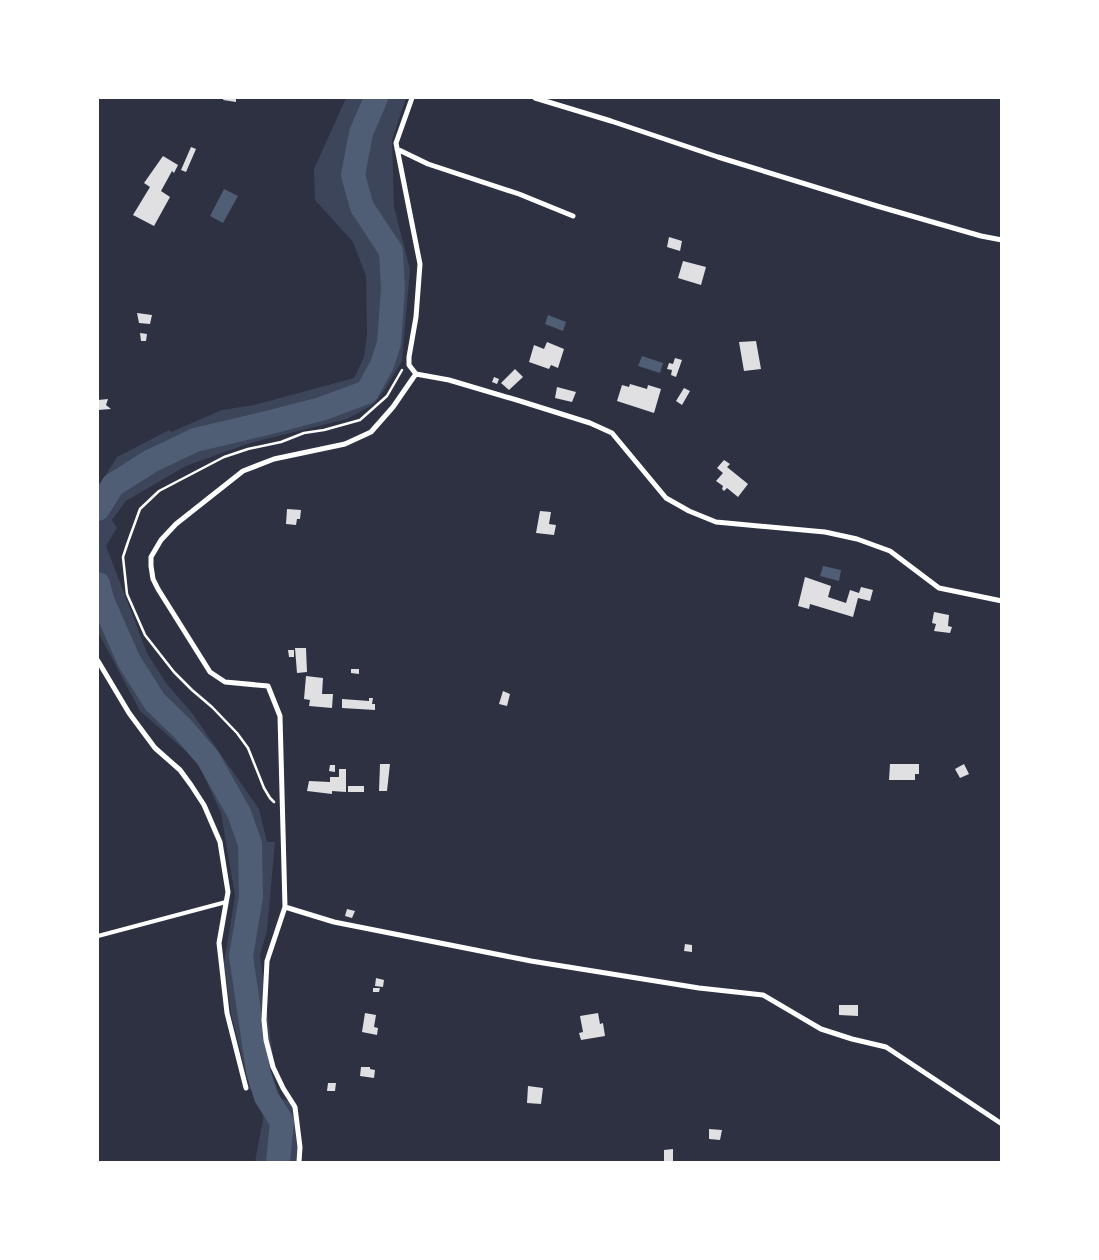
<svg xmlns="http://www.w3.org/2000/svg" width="1099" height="1260" viewBox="0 0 1099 1260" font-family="Overpass,sans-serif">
<rect width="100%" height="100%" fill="#2d3142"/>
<path fill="#3c4559" d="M 346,98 L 406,98 L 392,140 L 394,207 L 410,269 L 402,361 L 386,388 L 374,404 L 347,419 L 250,443 L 186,466 L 126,501 L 112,520 L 117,528 L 106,546 L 147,653 L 166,683 L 192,713 L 259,809 L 267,842 L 275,842 L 267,931 L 260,955 L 273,1057 L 270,1069 L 281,1098 L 292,1103 L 298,1120 L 298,1162 L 255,1162 L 263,1119 L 264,1100 L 250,1089 L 231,1014 L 224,963 L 235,896 L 221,813 L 197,761 L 140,711 L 98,632 L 98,487 L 117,457 L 169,430 L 171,432 L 222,410 L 254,405 L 354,378 L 364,357 L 367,335 L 366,276 L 353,242 L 315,200 L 314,169 Z"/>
<path fill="#4f5d75" d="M 224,189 L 238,196 L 223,223 L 210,216 Z
M 548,315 L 566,322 L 563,331 L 545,324 Z
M 642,356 L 663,363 L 660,373 L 638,366 Z
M 823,566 L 841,570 L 839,581 L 820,576 Z"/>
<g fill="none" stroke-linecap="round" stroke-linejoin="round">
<path stroke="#4f5d75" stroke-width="24" d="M 98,509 L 113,485 L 151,461 L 195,440 L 267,423 L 321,409 L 367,392 L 382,365 L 389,343 L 393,289 L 391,251 L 362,207 L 353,175 L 361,133 L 376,98
M 98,584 L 103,602 L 129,661 L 155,702 L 182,728 L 208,758 L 239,813 L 250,844 L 251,897 L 241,956 L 258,1071 L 266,1097 L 282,1122 L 278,1162"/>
</g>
<path fill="#e0e0e3" d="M 224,98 L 236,98 L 236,102 L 223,100 Z
M 191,147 L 196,149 L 186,172 L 181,170 Z
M 163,156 L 178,165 L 174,173 L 172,171 L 161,191 L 170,197 L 154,226 L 133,215 L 150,187 L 144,183 Z
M 669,237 L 682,241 L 680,251 L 667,247 Z
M 683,261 L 706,267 L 701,285 L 678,278 Z
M 137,313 L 152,315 L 150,324 L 139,323 Z
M 140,333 L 147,334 L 146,341 L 141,341 Z
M 756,341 L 761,369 L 744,371 L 739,342 Z
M 547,342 L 564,349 L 558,368 L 551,365 L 549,369 L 529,362 L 534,345 L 544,349 Z
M 675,358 L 682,360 L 676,377 L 671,375 L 672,370 L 667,369 L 669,363 L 673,364 Z
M 515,369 L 523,377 L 509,390 L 501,383 Z
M 494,377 L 499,379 L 497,384 L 492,382 Z
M 630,384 L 647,389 L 648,385 L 661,389 L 654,413 L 617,401 L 622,385 L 629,387 Z
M 557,387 L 576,392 L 572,402 L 555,398 Z
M 684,388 L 690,391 L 682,405 L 676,401 Z
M 108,399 L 106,405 L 111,409 L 98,410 L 98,400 Z
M 724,460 L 730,464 L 727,467 L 748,484 L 738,497 L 727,488 L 724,491 L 722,489 L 723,486 L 716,481 L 723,473 L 717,468 Z
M 287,509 L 301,510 L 300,519 L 297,519 L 296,525 L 286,524 Z
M 540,511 L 551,512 L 549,524 L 556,525 L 554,535 L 536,533 Z
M 805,577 L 831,586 L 828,597 L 846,603 L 850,590 L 859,593 L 861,587 L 873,590 L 870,601 L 858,598 L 853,617 L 810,604 L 809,609 L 798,606 Z
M 934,612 L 949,615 L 948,626 L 952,627 L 950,633 L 934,631 L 936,624 L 932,623 Z
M 295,648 L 306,648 L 307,672 L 297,673 Z
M 288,650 L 294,650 L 294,657 L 289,657 Z
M 351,669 L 359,669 L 359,674 L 351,673 Z
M 306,676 L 323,678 L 322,694 L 333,694 L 332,708 L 309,706 L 310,700 L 304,699 Z
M 503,691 L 510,694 L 507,706 L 499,704 Z
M 369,698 L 373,698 L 372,704 L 375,704 L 375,710 L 342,708 L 342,699 L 369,701 Z
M 380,764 L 390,764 L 387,791 L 379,791 Z
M 890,764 L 919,764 L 919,774 L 915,774 L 915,780 L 889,780 Z
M 964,764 L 969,774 L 960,778 L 955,769 Z
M 330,765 L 335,765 L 335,772 L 329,771 Z
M 339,769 L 346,769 L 346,792 L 332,791 L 332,794 L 307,791 L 309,781 L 330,782 L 330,777 L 339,777 Z
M 348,786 L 364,786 L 364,792 L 348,792 Z
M 347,909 L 355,911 L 352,918 L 345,916 Z
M 685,944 L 692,945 L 692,952 L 684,951 Z
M 376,978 L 384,980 L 383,987 L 375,986 Z
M 373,988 L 380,988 L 379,992 L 373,992 Z
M 839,1005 L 858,1005 L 858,1016 L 839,1015 Z
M 365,1013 L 376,1015 L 374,1027 L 378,1028 L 377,1035 L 362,1032 Z
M 598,1013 L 600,1024 L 603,1023 L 605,1036 L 581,1040 L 579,1033 L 583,1032 L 580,1016 Z
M 361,1067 L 370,1067 L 370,1069 L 375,1070 L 374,1078 L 360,1076 Z
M 328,1083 L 336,1083 L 335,1091 L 327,1091 Z
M 528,1086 L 543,1088 L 541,1104 L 527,1103 Z
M 709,1129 L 722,1130 L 720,1140 L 709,1139 Z
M 673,1149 L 673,1162 L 664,1162 L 664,1150 Z"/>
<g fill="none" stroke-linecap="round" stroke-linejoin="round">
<path stroke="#fff" stroke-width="2.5" d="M 274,802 L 270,798 L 264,788 L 248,748 L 237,733 L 212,707 L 192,690 L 174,672 L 145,635 L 127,594 L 123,557 L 128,542 L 140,509 L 159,491 L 224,457 L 248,449 L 281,442 L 304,433 L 324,430 L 360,420 L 387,396 L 402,370"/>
<path stroke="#fff" stroke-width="4" d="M 98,936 L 226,902"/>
<path stroke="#fff" stroke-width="5" d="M 535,98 L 611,121 L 718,157 L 877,206 L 981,236 L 1002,240
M 397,149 L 428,164 L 519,194 L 573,216
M 416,374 L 449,380 L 520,401 L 590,423 L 612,433 L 666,498 L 689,511 L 716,522 L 825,532 L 857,539 L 890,551 L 939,588 L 1002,601
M 98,661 L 129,713 L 155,748 L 180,770 L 191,785 L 204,805 L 220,842 L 228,892 L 219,943 L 227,1013 L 246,1088
M 285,907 L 334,922 L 531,961 L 699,988 L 763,995 L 821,1029 L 852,1039 L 886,1047 L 1002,1124
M 299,1162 L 300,1147 L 295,1107 L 283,1088 L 273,1067 L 266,1040 L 264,1020 L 267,961 L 285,907 L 280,716 L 268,686 L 225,682 L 210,672 L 158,589 L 153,579 L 151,566 L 151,557 L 161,540 L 176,524 L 243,471 L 274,459 L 345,444 L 371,432 L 393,407 L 413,378 L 416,374 L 409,365 L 409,357 L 416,317 L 420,264 L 396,143 L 412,98"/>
</g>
<rect width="1099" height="1260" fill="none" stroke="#ffffff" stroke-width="198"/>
</svg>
